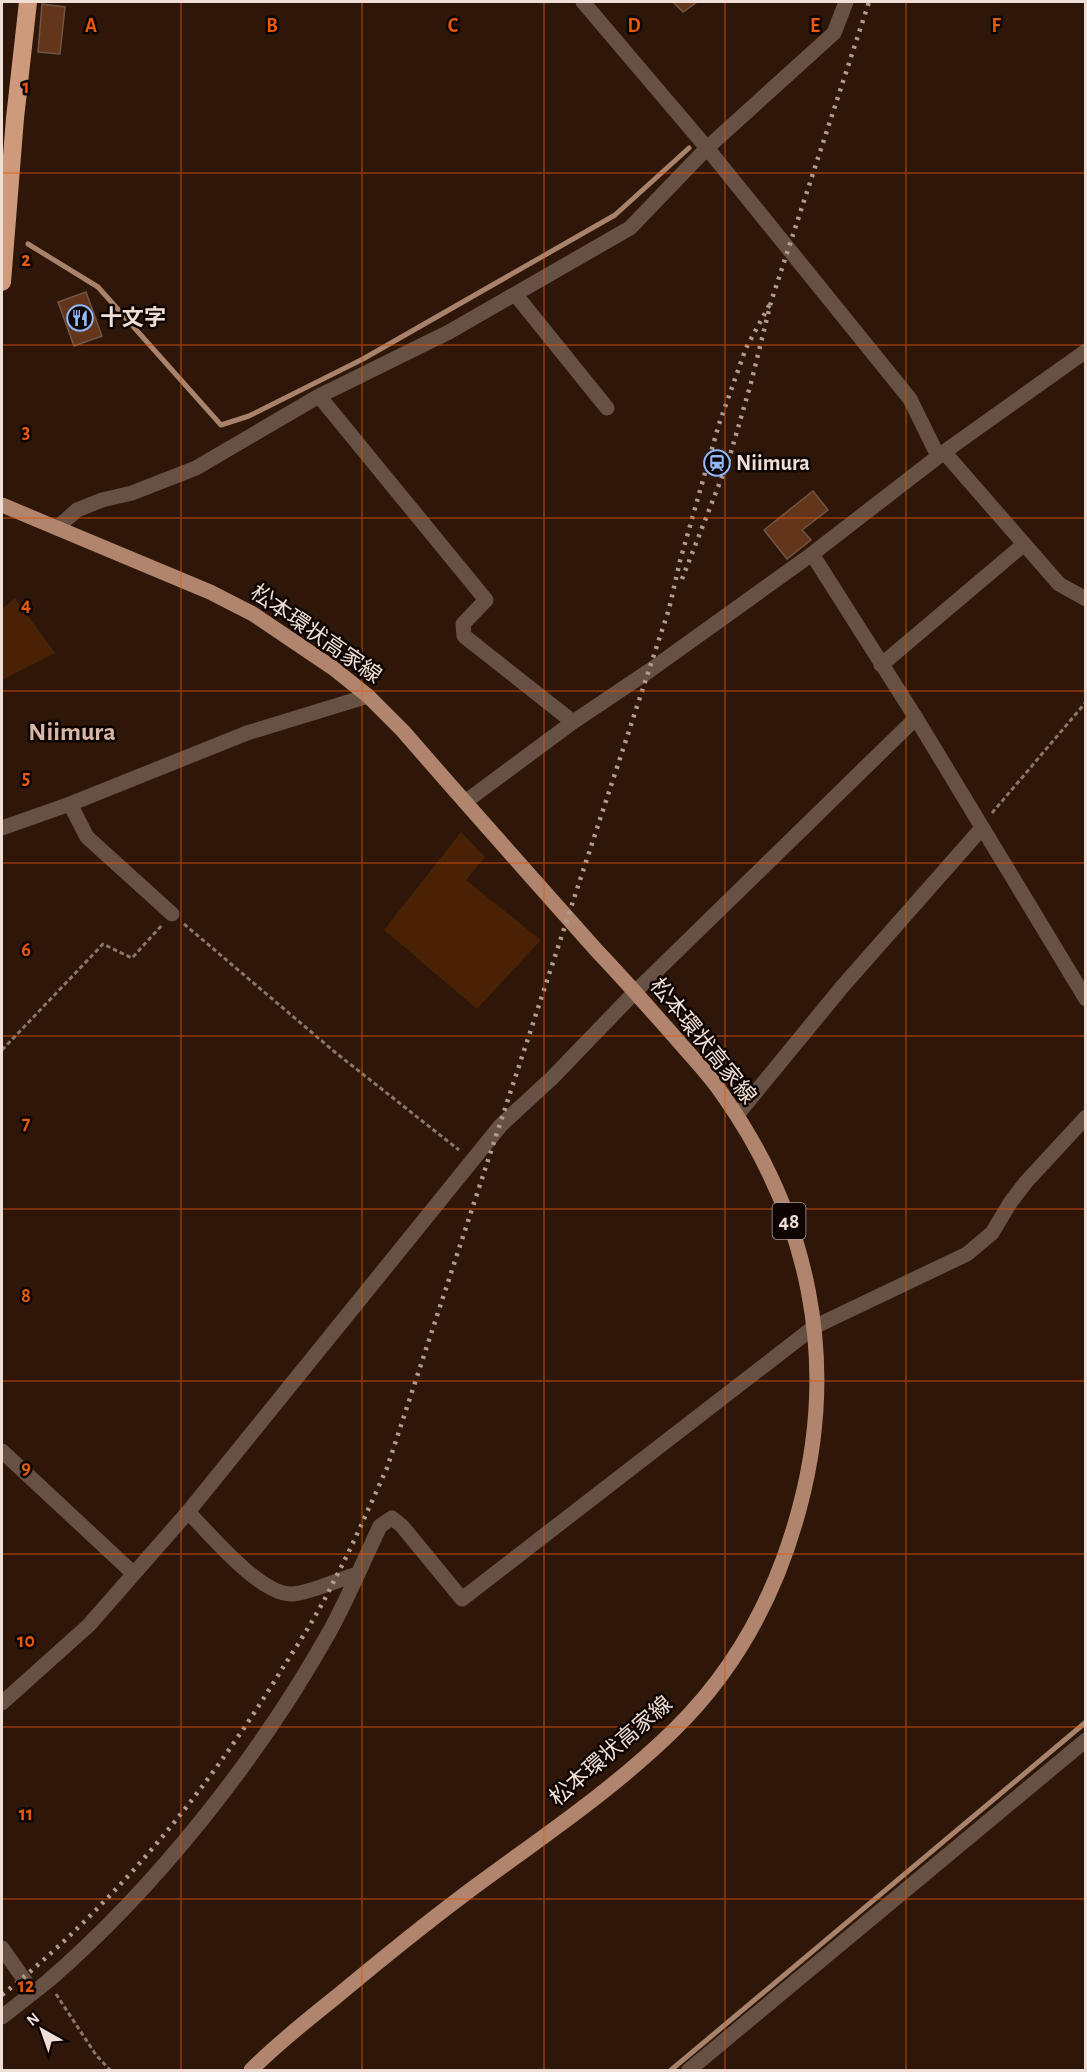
<svg xmlns="http://www.w3.org/2000/svg" width="1087" height="2072" viewBox="0 0 1087 2072" font-family="'Alegreya Sans','Noto Sans JP',sans-serif">
<rect width="100%" height="100%" fill="#2e1608"/>
<path fill="#492105" d="M 15,598 L 55,653 L 2,680 L 2,609 Z
M 461,832 L 485,857 L 466,880 L 541,940 L 477,1009 L 384,930 Z"/>
<g fill="none" stroke-linecap="round" stroke-linejoin="round">
<path stroke="#a9826b" stroke-width="5" d="M 28,244 L 98,287 L 221,425 L 249,416 L 363,359 L 615,215 L 689,148
M 671,2070 L 1086,1722"/>
</g>
<path fill="#63361b" stroke="#715545" stroke-width="1.5" d="M 673,2 L 697,2 L 683,12 Z
M 42,4 L 65,7 L 60,54 L 38,52 Z
M 86,292 L 102,336 L 74,346 L 58,302 Z
M 813,491 L 828,510 L 802,530 L 811,540 L 787,559 L 764,530 Z"/>
<g fill="none" stroke-linecap="round" stroke-linejoin="round">
<path stroke="#8b766a" stroke-width="3" stroke-dasharray="4.5 3" stroke-linecap="butt" d="M 992,813 L 1086,702
M 184,924 L 336,1053 L 459,1150
M 2,1050 L 103,944 L 132,958 L 162,925
M 56,1994 L 96,2055 L 110,2070"/>
<path stroke="#675145" stroke-width="15" d="M 583,2 L 707,148 L 910,399 L 938,456
M 515,294 L 607,408
M 319,396 L 486,600 L 463,624 L 464,636 L 573,722
M 944,452 L 1059,584 L 1086,599
M 57,528 L 77,510 L 102,500 L 132,493 L 196,468 L 319,396 L 449,332 L 630,228 L 707,148 L 834,33 L 846,2
M 812,554 L 916,718 L 1086,999
M 881,665 L 1023,545
M 465,802 L 573,722 L 649,671 L 812,554 L 944,452 L 1086,351
M 70,804 L 87,837 L 172,914
M 2,828 L 70,804 L 247,733 L 368,696
M 737,1115 L 842,987 L 982,828
M 2,1451 L 134,1574
M 188,1512 C 210,1534 260,1595 292,1594 C 310,1593 339,1579 358,1574
M 2,1703 L 89,1625 L 188,1512 L 501,1125 L 552,1078 L 635,992 L 916,718
M 2,1948 L 33,1992
M 2,2017 C 17,2005 33,1993 48,1981 C 157,1887 261,1755 331,1629 C 349,1596 364,1560 380,1526 L 392,1518 L 402,1526 L 462,1599 L 814,1327 L 967,1254 L 992,1233 L 1010,1203 L 1026,1182 L 1086,1117
M 689,2070 L 1086,1740"/>
<path stroke="#b1856d" stroke-width="15" d="M 2,505 L 210,592 L 253,614 L 333,668 L 368,696 L 403,731 C 468,806 533,879 598,952 C 624,979 648,1007 673,1035 C 690,1055 709,1074 723,1095 C 809,1217 839,1360 800,1506 C 778,1590 738,1667 675,1729 C 611,1792 536,1841 465,1894 C 421,1927 378,1962 336,1997 C 307,2020 277,2044 251,2070"/>
<path stroke="#ce9a7c" stroke-width="18" d="M 2,282 L 15,118 L 28,2"/>
<path stroke="#af9c91" stroke-width="4.5" stroke-dasharray="3 6" stroke-linecap="butt" d="M 682,579 L 729,459 L 751,383 L 771,302 L 869,2
M 2,1995 C 115,1904 206,1793 282,1669 C 301,1640 320,1610 335,1579 C 354,1543 370,1505 387,1468 L 669,609 L 680,561 L 719,424 L 746,348 L 771,302"/>
</g>
<path fill="none" stroke="#e8590c" stroke-width="1.5" stroke-opacity="0.55" d="M 181,2 L 181,2070M 362,2 L 362,2070M 544,2 L 544,2070M 725,2 L 725,2070M 906,2 L 906,2070M 2,173 L 1086,173M 2,345 L 1086,345M 2,518 L 1086,518M 2,691 L 1086,691M 2,863 L 1086,863M 2,1036 L 1086,1036M 2,1209 L 1086,1209M 2,1381 L 1086,1381M 2,1554 L 1086,1554M 2,1727 L 1086,1727M 2,1899 L 1086,1899"/>
<defs>
<g id="restaurant-ring" transform="scale(1.35)"><circle r="9.5" fill="#0e0502" stroke="#90b8fd" stroke-width="1.5"/><path d="M-5-6h1v4h1v-4h1v4h1v-4h1v5L-1.5 .5V6h-2V.5L-5-1ZM5-6V6H3V1.5H1.5Q1.5-4 5-6Z" fill="#90b8fd"/></g>
<g id="station-ring" transform="scale(1.35)"><circle r="9.5" fill="#0e0502" stroke="#90b8fd" stroke-width="1.5"/><path d="M-3-6H3Q5-6 5-4V2Q5 4 3 4L4.5 6H3L1.5 4h-3L-3 6H-4.5L-3 4Q-5 4-5 2V-4Q-5-6-3-6ZM-3.5-4v3h7v-3ZM-3.5 1v1.5H-2V1ZM2 1v1.5H3.5V1Z" fill="#90b8fd"/></g>
</defs>
<g fill-rule="evenodd">
<use href="#restaurant-ring" x="80" y="318"/>
<use href="#station-ring" x="717" y="463"/>
</g>
<g text-anchor="middle" dominant-baseline="central" stroke-width="5" stroke-linejoin="round" paint-order="stroke">
<rect fill="#0e0502" stroke="#ac9d96" stroke-width="1.5" x="772.5" y="1203" width="33" height="36" rx="4.5"/>
<g font-size="21" font-weight="bold" fill="#efded5">
<text x="789" y="1221">48</text>
</g>
<g font-size="22" font-weight="bold" fill="#efded5" stroke="#0e0502" text-anchor="start">
<text x="100" y="318">十文字</text>
<text x="736" y="463">Niimura</text>
</g>
<g font-size="22" fill="#efded5" stroke="#0e0502">
<text transform="translate(316 634) rotate(35)">松本環状高家線</text>
<text transform="translate(703 1041) rotate(51)">松本環状高家線</text>
<text transform="translate(611 1751) rotate(-41)">松本環状高家線</text>
</g>
<g font-size="26" font-weight="bold" fill="#d7b6a5" stroke="#0e0502">
<text x="72" y="732">Niimura</text>
</g>
</g>
<g font-size="20" text-anchor="middle" font-weight="bold" fill="#e8590c" stroke="#0e0502" stroke-width="5" stroke-linejoin="round" paint-order="stroke">
<text x="91" y="32">A</text>
<text x="272" y="32">B</text>
<text x="453" y="32">C</text>
<text x="634" y="32">D</text>
<text x="815" y="32">E</text>
<text x="996" y="32">F</text>
<text x="26" y="93">1</text>
<text x="26" y="266">2</text>
<text x="26" y="438">3</text>
<text x="26" y="611">4</text>
<text x="26" y="784">5</text>
<text x="26" y="956">6</text>
<text x="26" y="1129">7</text>
<text x="26" y="1302">8</text>
<text x="26" y="1474">9</text>
<text x="26" y="1647">10</text>
<text x="26" y="1820">11</text>
<text x="26" y="1992">12</text>
</g>
<rect width="1087" height="2072" fill="none" stroke="#efded5" stroke-width="6"/>
<g transform="translate(42 2030) rotate(320)" stroke="#0e0502" stroke-width="4.5" paint-order="stroke">
<path d="M0-4.5L10 22L0 15L-10 22Z" fill="#efded5"/>
<text y="-9" font-size="16" font-weight="bold" text-anchor="middle" fill="#efded5">N</text>
</g>
</svg>
